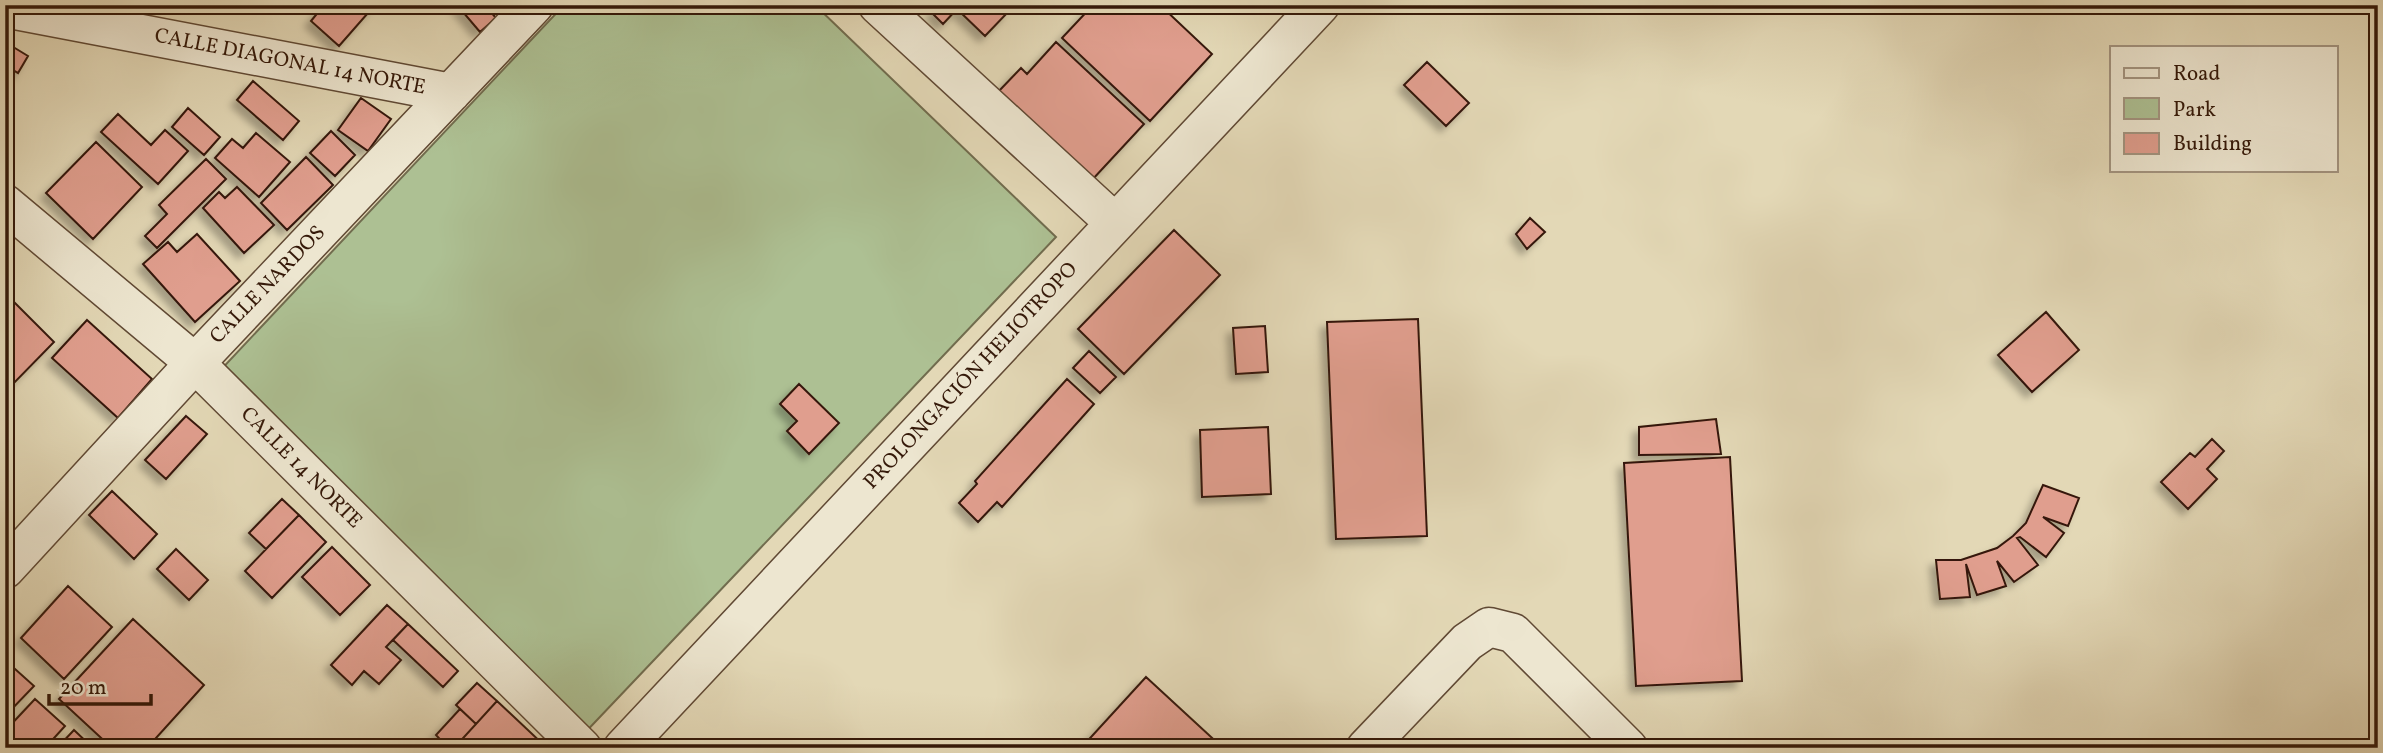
<svg xmlns="http://www.w3.org/2000/svg" width="2383" height="753" viewBox="0 0 2383 753" font-family="Vollkorn,serif">
<defs>
<filter id="shadow"><feDropShadow dx="-6" dy="6" stdDeviation="3.5" flood-color="#0004"/></filter>
</defs>
<rect width="100%" height="100%" fill="#e3d8b6"/>
<filter id="stains"><feTurbulence type="fractalNoise" baseFrequency=".00286" numOctaves="4"/><feColorMatrix values="0 0 0 0 .2 0 0 0 0 .09 0 0 0 0 .02 0 0 0 .5 -.17"/></filter>
<radialGradient id="worn" r=".72"><stop offset=".6" stop-color="#630" stop-opacity="0"/><stop offset="1" stop-color="#630" stop-opacity=".3"/></radialGradient>
<path fill="#adc093" stroke="#716c4e" stroke-width="2" d="M 564,5 L 815,5 L 1056,237 L 578,740 L 215,376 Z"/>
<path fill="#e09e8e" stroke="#351909" stroke-width="2" filter="url(#shadow)" d="M 324,5 L 375,5 L 339,46 L 311,21 Z
M 457,5 L 485,5 L 496,18 L 480,32 Z
M 940,5 L 1003,5 L 1009,11 L 985,36 L 957,9 L 943,24 L 932,13 Z
M 1093,5 L 1160,5 L 1212,54 L 1150,121 L 1062,38 Z
M 5,42 L 28,56 L 18,73 L 5,65 Z
M 1056,42 L 1144,124 L 1092,180 L 998,92 L 1021,68 L 1027,74 Z
M 1427,62 L 1469,103 L 1446,126 L 1404,85 Z
M 253,81 L 299,121 L 283,140 L 237,100 Z
M 361,98 L 391,119 L 368,151 L 338,130 Z
M 188,108 L 220,137 L 204,155 L 172,127 Z
M 118,114 L 151,145 L 165,130 L 188,151 L 158,184 L 101,132 Z
M 331,131 L 355,155 L 335,176 L 310,153 Z
M 256,133 L 290,162 L 259,197 L 215,158 L 232,139 L 243,148 Z
M 96,142 L 142,187 L 93,239 L 46,193 Z
M 306,157 L 333,185 L 287,230 L 261,203 Z
M 206,159 L 226,179 L 157,248 L 145,236 L 167,214 L 159,205 Z
M 237,187 L 274,225 L 244,253 L 203,208 L 219,192 L 225,198 Z
M 1530,218 L 1545,232 L 1527,249 L 1516,234 Z
M 1174,230 L 1220,275 L 1124,374 L 1078,329 Z
M 197,234 L 240,281 L 195,322 L 143,264 L 168,242 L 177,252 Z
M 7,295 L 54,342 L 11,386 L 5,381 L 5,297 Z
M 2046,312 L 2079,350 L 2032,392 L 1998,355 Z
M 1418,319 L 1427,536 L 1336,539 L 1327,322 Z
M 87,320 L 152,379 L 118,418 L 52,358 Z
M 1265,326 L 1268,372 L 1236,374 L 1233,328 Z
M 1089,351 L 1116,377 L 1100,393 L 1073,368 Z
M 1067,379 L 1094,404 L 1002,507 L 997,502 L 978,522 L 959,503 L 977,484 L 975,481 Z
M 799,384 L 839,423 L 809,454 L 787,431 L 797,421 L 780,404 Z
M 186,416 L 207,434 L 166,479 L 145,460 Z
M 1716,419 L 1721,454 L 1639,455 L 1639,427 Z
M 1268,427 L 1271,494 L 1202,497 L 1200,430 Z
M 2212,439 L 2224,451 L 2207,469 L 2217,479 L 2188,509 L 2161,482 L 2190,453 L 2195,457 Z
M 1730,457 L 1742,681 L 1636,686 L 1624,463 Z
M 2043,485 L 2079,498 L 2068,526 L 2043,517 L 2064,533 L 2046,557 L 2020,537 L 2017,538 L 2038,565 L 2014,582 L 1997,561 L 2006,586 L 1977,595 L 1966,564 L 1970,597 L 1940,599 L 1936,560 L 1961,560 L 1997,548 L 2013,536 L 2026,523 Z
M 112,491 L 157,534 L 134,559 L 89,515 Z
M 282,499 L 299,515 L 266,549 L 249,533 Z
M 299,515 L 326,542 L 272,598 L 245,571 Z
M 332,547 L 370,585 L 340,615 L 302,577 Z
M 176,549 L 208,580 L 189,600 L 157,569 Z
M 68,586 L 112,627 L 64,679 L 21,638 Z
M 387,605 L 408,624 L 386,647 L 401,660 L 379,684 L 364,671 L 352,685 L 331,665 Z
M 133,619 L 204,685 L 147,748 L 112,748 L 59,699 Z
M 408,624 L 458,671 L 443,687 L 393,640 Z
M 5,660 L 34,686 L 9,712 L 5,709 Z
M 1146,677 L 1223,748 L 1081,748 Z
M 477,683 L 497,701 L 476,724 L 456,705 Z
M 35,699 L 65,726 L 45,748 L 5,748 L 5,731 Z
M 497,701 L 547,748 L 454,748 Z
M 460,709 L 476,724 L 454,748 L 448,748 L 436,735 Z
M 74,730 L 93,748 L 57,748 Z"/>
<g fill="none" stroke-linecap="round" stroke-linejoin="round">
<g stroke="#604934" stroke-width="41">
<path id="street" d="M 878,5 L 1115,223
M 5,8 L 451,93
M 5,204 L 195,363 L 582,748
M 5,569 L 195,363 L 534,5
M 623,748 L 1320,5
M 1366,748 L 1467,642 L 1489,627 L 1513,633 L 1628,748"/>
</g>
<use href="#street" stroke="#ede6d0" stroke-width="38"/>
</g>
<g text-anchor="middle" dominant-baseline="central" stroke-width="5" stroke-linejoin="round" paint-order="stroke">
<g font-size="21" fill="#351909" stroke="#ede6d0">
<text transform="translate(290 62) rotate(11)">CALLE DIAGONAL 14 NORTE</text>
<text transform="translate(268 285) rotate(-46)">CALLE NARDOS</text>
<text transform="translate(971 376) rotate(-47)">PROLONGACIÓN HELIOTROPO</text>
<text transform="translate(301 468) rotate(45)">CALLE 14 NORTE</text>
</g>
</g>
<rect width="2383" height="753" fill="none" stroke="#e3d8b6" stroke-width="28"/>
<rect x="7" y="7" width="2369" height="739" fill="none" stroke="#351909" stroke-width="3.5"/>
<rect x="14" y="14" width="2355" height="725" fill="none" stroke="#351909" stroke-width="2"/>
<rect x="2110" y="46" width="228" height="126" fill="#ede6d0" stroke="#a39480" stroke-width="2"/>
<rect x="2124" y="68" width="35" height="10" fill="#ede6d0" stroke="#a39480" stroke-width="2"/>
<text x="2173" y="80" font-size="21" fill="#351909">Road</text>
<rect x="2124" y="98" width="35" height="21" fill="#adc093" stroke="#a39480" stroke-width="2"/>
<text x="2173" y="116" font-size="21" fill="#351909">Park</text>
<rect x="2124" y="133" width="35" height="21" fill="#e09e8e" stroke="#a39480" stroke-width="2"/>
<text x="2173" y="150" font-size="21" fill="#351909">Building</text>
<path d="M49 694v10h102v-10" fill="none" stroke="#351909" stroke-width="3.5"/>
<text x="60" y="694" font-size="21" fill="#351909" stroke="#ede6d0" stroke-width="5" paint-order="stroke">20 m</text>
<rect width="100%" height="100%" filter="url(#stains)"/>
<rect width="100%" height="100%" fill="url(#worn)"/>
</svg>
